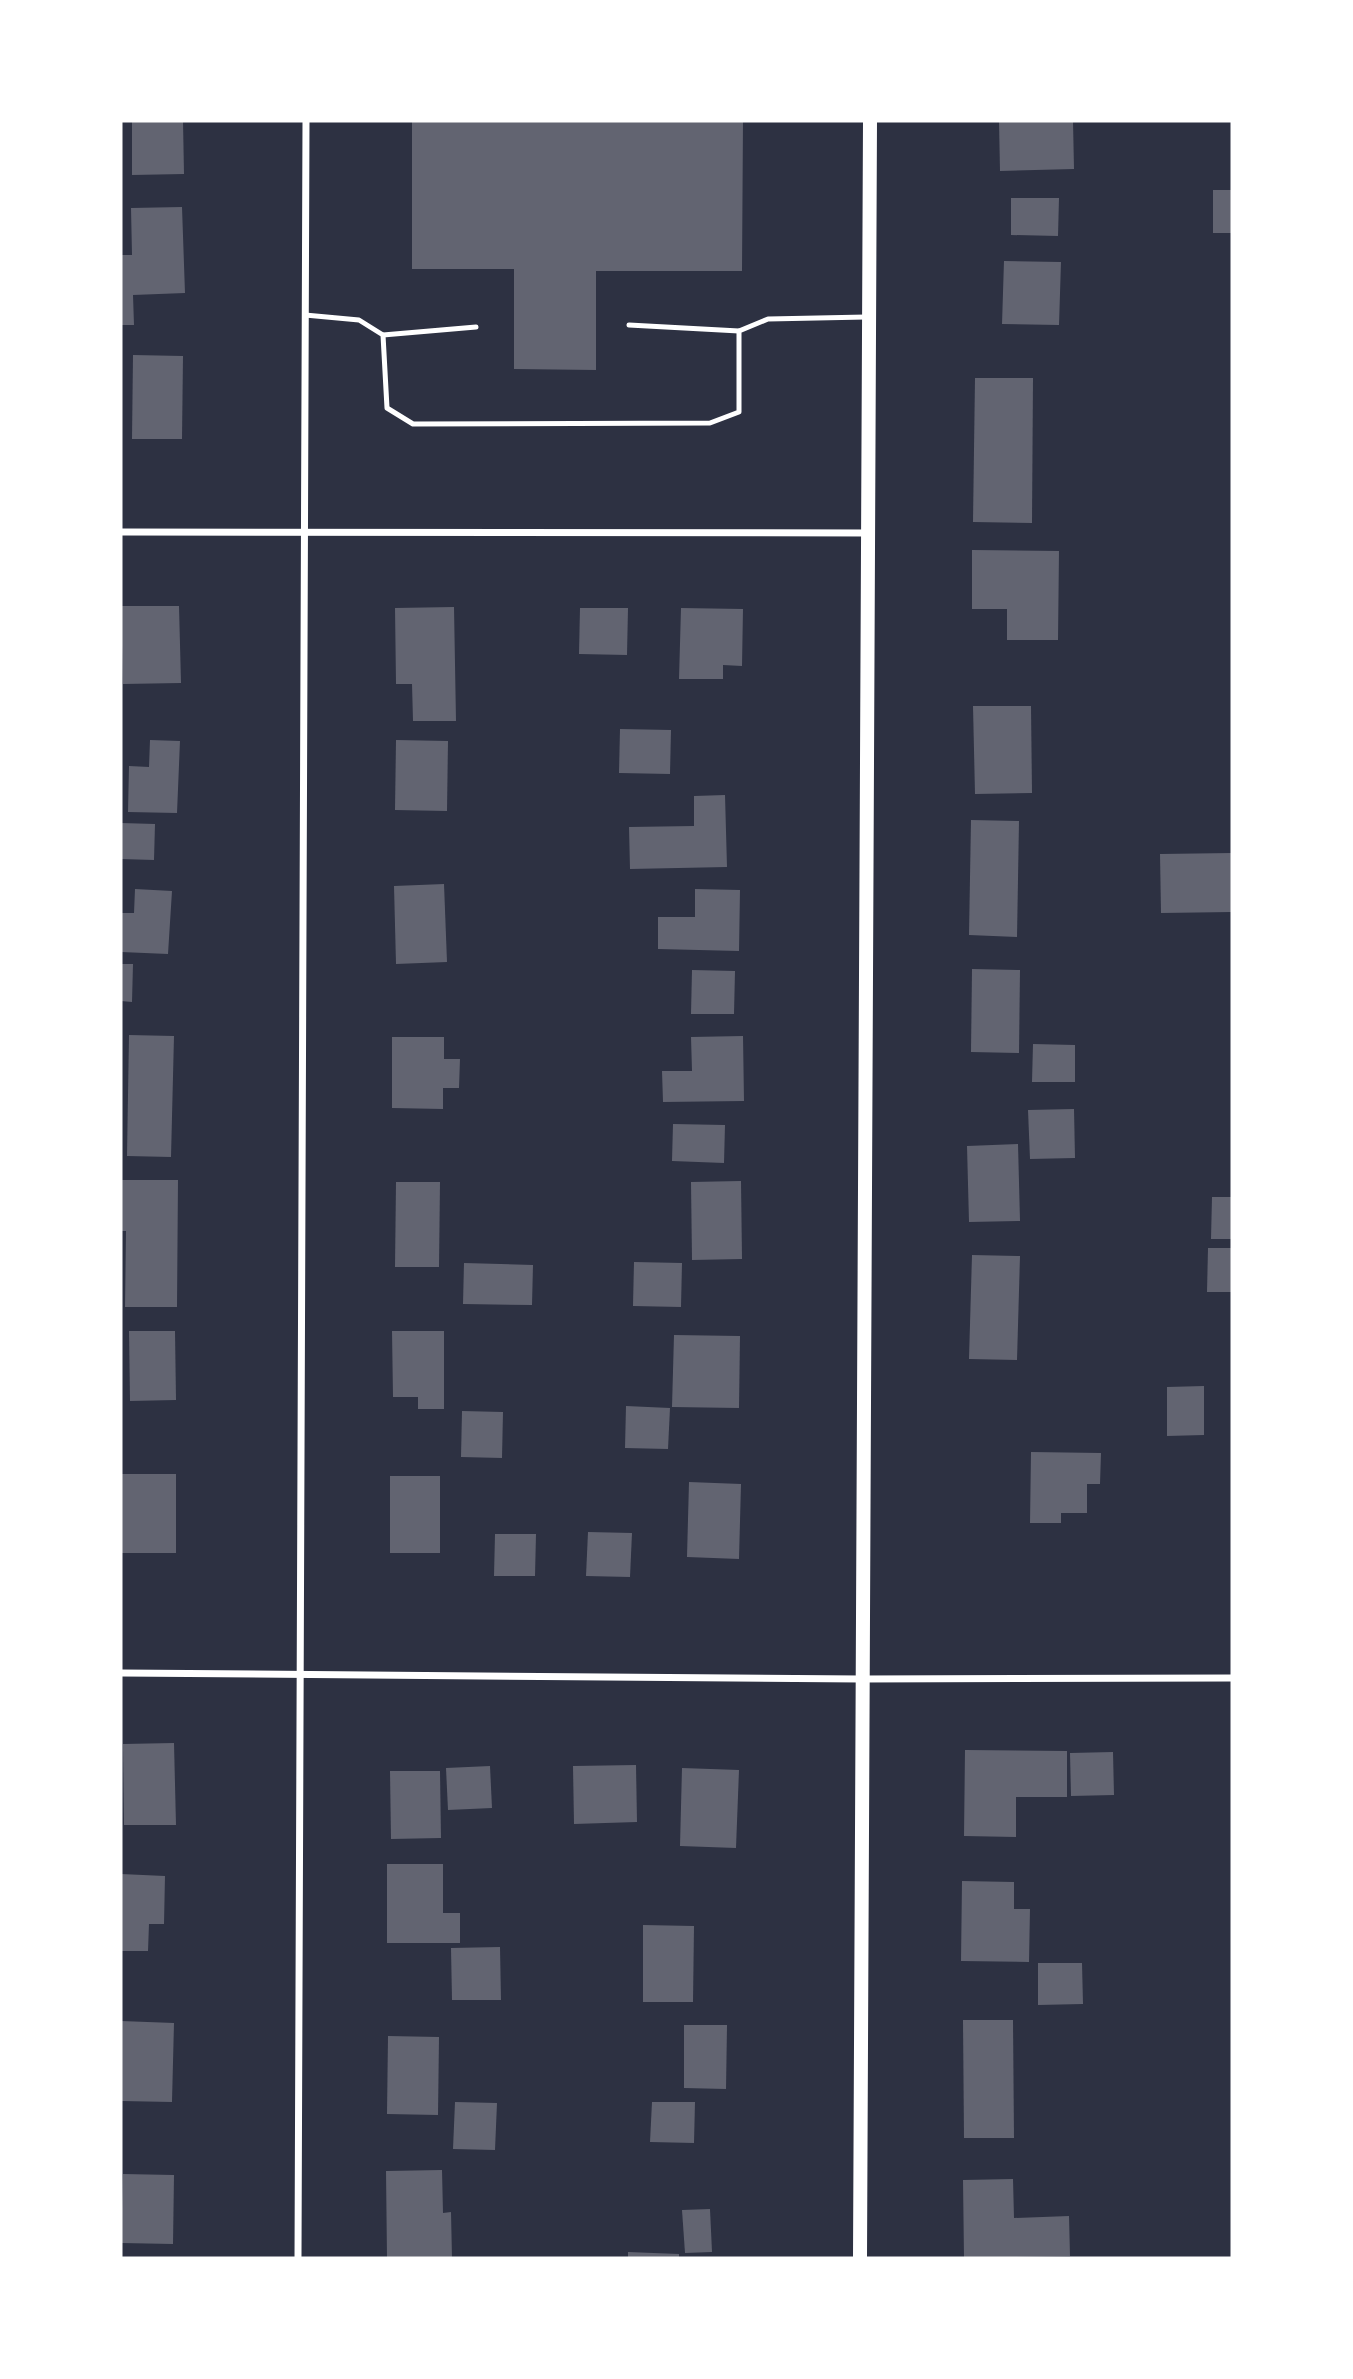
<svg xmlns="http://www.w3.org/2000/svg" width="1353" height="2379" viewBox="0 0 1353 2379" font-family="Cabin,sans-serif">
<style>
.building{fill:#626471}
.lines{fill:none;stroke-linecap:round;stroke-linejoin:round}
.service{stroke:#fff;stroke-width:5}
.minor{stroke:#fff;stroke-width:7}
.secondary{stroke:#fff;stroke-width:14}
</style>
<rect width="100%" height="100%" fill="#2d3142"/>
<g class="building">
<polygon points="132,121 183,121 184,174 132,175"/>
<polygon points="412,121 743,121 742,271 596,271 596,370 514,369 514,269 412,269"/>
<polygon points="999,121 1073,121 1074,169 1000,171"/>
<rect x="1213" y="190" width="19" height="43"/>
<polygon points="1011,198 1059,198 1058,236 1011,235"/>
<polygon points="182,207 185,293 133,295 134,325 121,325 121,255 132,255 131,208"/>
<polygon points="1004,261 1061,262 1059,325 1002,324"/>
<polygon points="133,355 183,356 182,439 132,439"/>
<polygon points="975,378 1033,378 1032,523 973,522"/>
<polygon points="972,550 1059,551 1058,640 1007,640 1007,609 972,609"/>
<polygon points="121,606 179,606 181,683 123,684"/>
<polygon points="454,607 456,721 413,721 412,684 396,684 395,608"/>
<polygon points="580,608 628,608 627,655 579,654"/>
<polygon points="681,608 743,609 742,666 723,665 723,679 679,679"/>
<polygon points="973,706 1031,706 1032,793 975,794"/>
<polygon points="620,729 671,730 670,774 619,773"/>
<polygon points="150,740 180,741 177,813 128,812 129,766 149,767"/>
<polygon points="396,740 448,741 447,811 395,810"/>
<polygon points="725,795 727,867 630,869 629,827 694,826 694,796"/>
<polygon points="971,820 1019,821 1017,937 969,935"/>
<polygon points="121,823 155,824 154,860 121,859"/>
<polygon points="1232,853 1232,912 1161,913 1160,854"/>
<polygon points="444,884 447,962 396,964 394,886"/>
<polygon points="135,889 172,891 168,954 121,952 121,913 134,913"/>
<polygon points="695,889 740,890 739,951 658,949 658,917 695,917"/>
<polygon points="121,964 133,964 132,1002 121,1001"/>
<polygon points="972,969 1020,970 1019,1053 971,1052"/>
<polygon points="692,970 735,971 734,1014 691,1014"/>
<polygon points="129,1035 174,1036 171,1157 127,1156"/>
<polygon points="743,1036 744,1101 663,1102 662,1071 692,1071 691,1037"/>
<polygon points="392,1037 444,1037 444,1059 460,1059 459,1088 443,1088 443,1109 392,1108"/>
<polygon points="1033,1044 1075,1045 1075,1082 1032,1082"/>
<polygon points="1074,1109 1075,1158 1030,1159 1028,1110"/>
<polygon points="673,1124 725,1125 724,1163 672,1161"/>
<polygon points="1018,1144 1020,1221 969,1222 967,1146"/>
<polygon points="121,1180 178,1180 177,1307 125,1307 126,1231 121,1231"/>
<polygon points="741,1181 742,1259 692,1260 691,1182"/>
<polygon points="396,1182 440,1182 439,1267 395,1267"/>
<polygon points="1212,1197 1232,1197 1232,1239 1211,1239"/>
<polygon points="1208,1248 1232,1248 1232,1292 1207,1292"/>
<polygon points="972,1255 1020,1256 1017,1360 969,1359"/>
<polygon points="634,1262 682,1263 681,1307 633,1306"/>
<polygon points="464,1263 533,1265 532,1305 463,1304"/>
<polygon points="129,1331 175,1331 176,1400 130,1401"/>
<polygon points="392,1331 444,1331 444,1409 418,1409 418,1397 393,1397"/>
<polygon points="674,1335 740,1336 739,1408 672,1407"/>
<polygon points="1204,1386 1204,1435 1167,1436 1167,1387"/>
<polygon points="626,1406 670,1408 668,1449 625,1448"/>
<polygon points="462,1411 503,1412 502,1458 461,1457"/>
<polygon points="1031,1452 1101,1453 1100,1484 1087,1484 1087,1513 1061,1513 1061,1523 1030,1523"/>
<rect x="121" y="1474" width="55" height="79"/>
<rect x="390" y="1476" width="50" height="77"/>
<polygon points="689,1482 741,1484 739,1559 687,1557"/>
<polygon points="588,1532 632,1533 630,1577 586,1576"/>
<polygon points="495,1534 536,1534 535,1576 494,1576"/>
<polygon points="174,1743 176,1825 124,1825 123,1744"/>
<polygon points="965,1750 1067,1751 1067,1797 1016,1797 1016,1837 964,1836"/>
<polygon points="1113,1752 1114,1795 1071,1796 1070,1753"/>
<polygon points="636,1765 637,1822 574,1824 573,1766"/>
<polygon points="490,1766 492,1808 448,1810 446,1768"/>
<polygon points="682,1768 739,1770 736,1848 680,1846"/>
<polygon points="390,1771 440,1771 441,1838 391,1839"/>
<polygon points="387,1864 443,1864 443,1913 460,1913 460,1943 387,1943"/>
<polygon points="121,1874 165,1876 164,1924 149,1924 148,1951 121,1951"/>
<polygon points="962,1881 1014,1882 1014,1909 1030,1909 1029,1962 961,1961"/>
<polygon points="643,1925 694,1926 693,2002 643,2002"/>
<polygon points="500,1947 501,2000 452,2000 451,1948"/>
<polygon points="1038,1963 1082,1963 1083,2004 1038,2005"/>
<polygon points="963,2020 1013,2020 1014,2138 964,2138"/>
<polygon points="121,2021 174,2023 172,2102 121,2101"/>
<polygon points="684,2025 727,2025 726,2089 684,2088"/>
<polygon points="388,2036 439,2037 438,2115 387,2114"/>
<polygon points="455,2102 497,2103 495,2150 453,2149"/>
<polygon points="652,2102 695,2102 694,2143 650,2142"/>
<polygon points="442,2170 443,2213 451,2212 452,2258 387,2258 386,2171"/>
<polygon points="123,2174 174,2175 173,2244 121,2243"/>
<polygon points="1013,2179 1014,2218 1069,2216 1070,2256 964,2258 963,2180"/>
<polygon points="710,2209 712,2252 685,2253 682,2210"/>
<polygon points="628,2252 679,2254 679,2258 628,2258"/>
</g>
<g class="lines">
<g class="service">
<polyline points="305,315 359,320 383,335 387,408 413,424 710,423 739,412 739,331 768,319 866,317"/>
<polyline points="629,325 739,331"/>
<polyline points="383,335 476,327"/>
</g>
<g class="minor">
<polyline points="121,532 869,533"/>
<polyline points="121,1673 861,1679 1232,1678"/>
<polyline points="298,2258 306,121"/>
</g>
<polyline class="secondary" points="860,2258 870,121"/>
</g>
<rect width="1353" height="2379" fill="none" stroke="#ffffff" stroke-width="245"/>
</svg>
